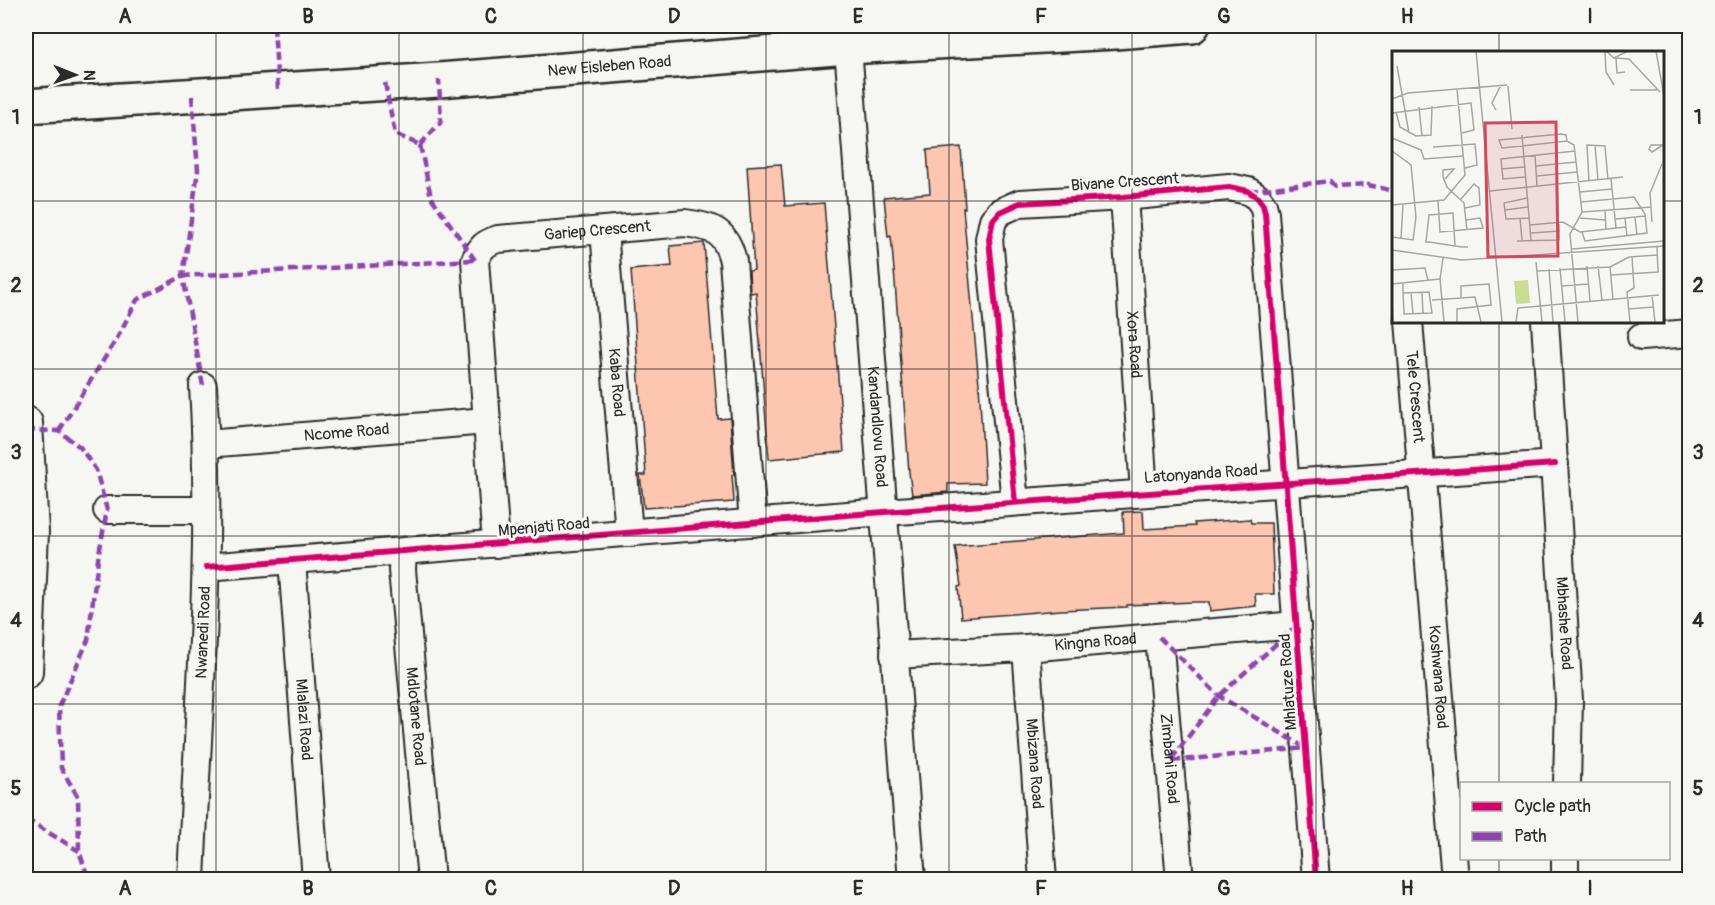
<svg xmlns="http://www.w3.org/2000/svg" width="1715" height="905" viewBox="0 0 1715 905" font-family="Pangolin,sans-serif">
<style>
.building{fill:#fdc6b0;stroke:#2b2b2b;stroke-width:1.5}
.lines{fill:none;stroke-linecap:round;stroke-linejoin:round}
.minor-casing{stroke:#2b2b2b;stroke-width:30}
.tertiary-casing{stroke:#2b2b2b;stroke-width:36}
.secondary-casing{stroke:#2b2b2b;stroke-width:38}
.minor{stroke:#f6f6f2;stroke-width:26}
.tertiary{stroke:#f6f6f2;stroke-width:32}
.secondary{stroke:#f6f6f2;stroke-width:33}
.quiet{stroke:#8e44ad;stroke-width:4.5;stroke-dasharray:9 4.5;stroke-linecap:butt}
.cycleway-casing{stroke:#f6f6f2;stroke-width:10}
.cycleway{stroke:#d6006c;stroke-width:6}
.grid{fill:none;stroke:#2b2b2b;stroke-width:1.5;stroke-opacity:0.55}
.labels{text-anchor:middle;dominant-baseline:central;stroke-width:6;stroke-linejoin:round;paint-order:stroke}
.street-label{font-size:16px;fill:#2b2b2b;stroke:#f6f6f2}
.inset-road{fill:none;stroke:#a5a5a2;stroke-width:1.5}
.view{fill:#d1495b;fill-opacity:0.15;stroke:#d1495b;stroke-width:3}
.inset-edge{fill:none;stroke:#2b2b2b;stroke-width:3}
.neatline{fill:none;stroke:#2b2b2b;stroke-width:2}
.grid-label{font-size:20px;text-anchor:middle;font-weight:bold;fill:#2b2b2b}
</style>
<rect width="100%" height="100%" fill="#f6f6f2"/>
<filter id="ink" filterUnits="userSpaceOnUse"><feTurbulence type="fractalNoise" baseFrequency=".0167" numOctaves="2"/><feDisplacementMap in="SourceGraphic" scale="12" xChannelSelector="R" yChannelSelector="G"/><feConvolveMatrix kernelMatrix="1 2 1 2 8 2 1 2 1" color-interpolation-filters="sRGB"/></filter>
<g filter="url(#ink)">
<g class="building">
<polygon points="961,147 965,208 963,208 979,384 985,483 948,484 948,492 912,495 909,472 895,282 891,236 888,237 884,197 930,193 927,150"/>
<polygon points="781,164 785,206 824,203 844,452 769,459 756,292 750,293 749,271 754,270 747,166"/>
<polygon points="704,243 718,419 730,418 734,475 732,475 734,502 644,508 640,475 646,475 631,270 672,266 670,246"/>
<polygon points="1143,511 1144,529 1195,526 1194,523 1250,519 1251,523 1271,523 1274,594 1255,594 1256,606 1210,611 1209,602 1193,602 1127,605 1127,607 1061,610 961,618 958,587 961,586 955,546 1124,533 1123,512"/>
</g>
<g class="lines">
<g class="minor-casing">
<g id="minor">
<path id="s1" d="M848 47 912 880"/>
<path id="s2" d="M1124 197 1144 492"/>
<path id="s3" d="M604 231 629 533"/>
<path id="s4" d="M1409 321 1455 880"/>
<path id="s5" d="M1545 321 1569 700 1567 784"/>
<polyline points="1641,337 1690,333"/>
<path id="s6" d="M206 444 487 421"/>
<polyline points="1015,502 989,239 993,220 1000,212 1020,203 1124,197 1229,187 1248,191 1257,197 1263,205 1265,213 1316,880"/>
<polyline points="107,510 206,510"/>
<path id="s7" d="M496 544 475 260C481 247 485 243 498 239L685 223C714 227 726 231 733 261L753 523"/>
<path id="s8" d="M403 552 402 570 431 880"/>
<path id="s9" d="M292 561 316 880"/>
<polyline points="206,567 884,512 1555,464"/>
<path id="s10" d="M1159 637 1180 880"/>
<path id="s11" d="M1026 648 1043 880"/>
<path id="s12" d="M894 655 1026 648 1297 625"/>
<path id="s13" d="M191 880C198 715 213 550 203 386"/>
<polyline points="1565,880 1565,858"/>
</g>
</g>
<g class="tertiary-casing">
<polyline id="tertiary" points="26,423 32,532 26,672"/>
</g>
<g class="secondary-casing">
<g id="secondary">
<path id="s14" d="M26 106 439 80 848 47 1115 32 1192 26"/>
</g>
</g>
<use href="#minor" class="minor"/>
<use href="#tertiary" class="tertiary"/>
<use href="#secondary" class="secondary"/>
<g class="quiet">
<polyline points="274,26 278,90"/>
<polyline points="385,83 395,134 420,145"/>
<polyline points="192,96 198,170 183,276 203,386"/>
<polyline points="420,145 431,197 475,260"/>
<polyline points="420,145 441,122 439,80"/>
<polyline points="1249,191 1330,181 1335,187 1368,185 1394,191"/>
<polyline points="26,430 59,431 80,447 96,470 107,510 98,559 88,640 59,706 61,768 78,797 79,851 89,880"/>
<polyline points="59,431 116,340 137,300 183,276 475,260"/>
<polyline points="1297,625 1219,696 1170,761 1306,748"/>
<polyline points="26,629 29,629"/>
<polyline points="1159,637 1219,696 1306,748"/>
<polyline points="26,819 79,851"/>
</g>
<g class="cycleway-casing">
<g id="cycleway">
<polyline points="1015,502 989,239 993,220 1000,212 1020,203 1124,197 1229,187 1248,191 1257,197 1263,205 1265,213 1316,880"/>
<polyline points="206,567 884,512 1555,464"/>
</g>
</g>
<use href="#cycleway" class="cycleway"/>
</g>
</g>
<path class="grid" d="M216 26V880M399 26V880M583 26V880M766 26V880M949 26V880M1132 26V880M1316 26V880M1499 26V52M26 201H1394M1662 201H1690M1499 321V784M26 369H1690M26 536H1690M26 704H1690M1499 858V880"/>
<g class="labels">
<g class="street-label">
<text stroke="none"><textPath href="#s14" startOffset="585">New Eisleben Road</textPath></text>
<text transform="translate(1125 182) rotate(-4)">Bivane Crescent</text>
<text stroke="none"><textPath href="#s7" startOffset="417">Gariep Crescent</textPath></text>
<text stroke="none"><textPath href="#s2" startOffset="148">Xora Road</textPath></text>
<text stroke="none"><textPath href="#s3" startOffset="152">Kaba Road</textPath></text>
<text stroke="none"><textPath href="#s4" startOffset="76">Tele Crescent</textPath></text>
<text stroke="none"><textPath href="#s1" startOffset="381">Kandandlovu Road</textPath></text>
<text stroke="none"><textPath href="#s6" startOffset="141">Ncome Road</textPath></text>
<text transform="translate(1201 474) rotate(-4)">Latonyanda Road</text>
<text transform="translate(544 527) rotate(-5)">Mpenjati Road</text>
<text stroke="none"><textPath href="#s5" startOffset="303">Mbhashe Road</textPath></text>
<text stroke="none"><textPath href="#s13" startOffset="248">Nwanedi Road</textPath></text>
<text stroke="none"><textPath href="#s12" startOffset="202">Kingna Road</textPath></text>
<text stroke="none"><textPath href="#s4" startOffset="357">Koshwana Road</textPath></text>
<text transform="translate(1288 682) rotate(-94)">Mhlatuze Road</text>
<text stroke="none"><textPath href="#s8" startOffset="165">Mdlotane Road</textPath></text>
<text stroke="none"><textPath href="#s9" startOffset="159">Mlalazi Road</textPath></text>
<text stroke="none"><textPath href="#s10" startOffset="122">Zimbani Road</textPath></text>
<text stroke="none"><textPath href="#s11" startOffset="116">Mbizana Road</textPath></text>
</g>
</g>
<g transform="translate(1392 51)">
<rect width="272" height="272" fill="#f6f6f2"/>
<path d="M136 229 138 252 124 253 122 230Z" fill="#cbdc90"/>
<path class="inset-road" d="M84 0 110 271M213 0 214 21 222 34M214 0 222 7 236 0M264 0 272 45M5 15 17 82M233 21 225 22 224 7 237 8 268 41M116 35 120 78M238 39H265M0 48 16 42 115 34M27 56 30 85M104 59 100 52 109 34M4 61 8 76 24 85 39 84 40 55M0 62 79 52 82 79 70 82M130 84 139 189M0 87 29 99 32 108 72 105M175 90 174 84 169 83 107 89 110 97 175 90 182 94 190 161 178 183 186 271M203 94 206 129M271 94 260 101 257 98 259 94H272M41 96 83 93 85 114 73 117M0 100 19 114 24 166 21 189 0 186M272 100V122M143 104 145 135M144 115 184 111M109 118 132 116M145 125 185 121M133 126 111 128 109 108 183 100M53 128 62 118 51 119V126L55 136 72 152 75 180M219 128 224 177M197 130 195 94 213 95 216 129M98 140 231 126M188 141 220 138M135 147 112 152 114 168 137 167M69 148 82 133 87 137 88 154 73 157M46 150 48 181 91 177 88 167 74 169M189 151 242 146 253 163 255 182 193 190 190 181M0 154 52 149 73 124 65 38M113 159 136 156M213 159 214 178M190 161 259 156M243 166 245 185M128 167 130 189M188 167 213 169M233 167 235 186M224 168 253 165M260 171 258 142 270 113M138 174 171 171 188 181 234 176M139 182 168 180M9 188 11 153M125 190 167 189V171M63 195 61 162 37 164 34 191H37L63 195 70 196H76M180 198 272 190M0 199 70 209 272 195M51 207 48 228 52 271M144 211 150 271M195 215 198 250M206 215 210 249M218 216 237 206 265 204M218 216 221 248M168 217 173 271M157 218 161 271M0 219 33 217 36 229M145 220 218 216M219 224 266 221 265 196M11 232V242L12 261V263L40 262 37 241 11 242M0 233 48 228M170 235 196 233M30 241 31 263M19 242 21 263M260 244 263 271M40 249 83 246 89 271M0 251 1 271M237 258 261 256M65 271V258L99 254 97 233 69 235V246M124 271 126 257 267 244M238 271 235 241 242 237 240 205"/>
<path class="view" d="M164 71 166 205 96 206 93 72Z"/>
<rect width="272" height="272" class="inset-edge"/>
</g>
<rect width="1715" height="905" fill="none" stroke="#f6f6f2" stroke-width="66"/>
<rect x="1460" y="782" width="210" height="78" fill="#f6f6f2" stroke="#a5a5a2" stroke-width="1.5"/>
<rect x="1472" y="802" width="30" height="9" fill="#d6006c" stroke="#a5a5a2" stroke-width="1.5"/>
<text x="1514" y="812" font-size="18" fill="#2b2b2b">Cycle path</text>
<rect x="1472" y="832" width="30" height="9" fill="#8e44ad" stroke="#a5a5a2" stroke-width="1.5"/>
<text x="1514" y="842" font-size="18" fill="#2b2b2b">Path</text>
<g transform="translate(75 75) rotate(91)" stroke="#f6f6f2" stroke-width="4.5" paint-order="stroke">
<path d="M0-4.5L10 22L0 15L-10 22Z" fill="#2b2b2b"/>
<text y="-9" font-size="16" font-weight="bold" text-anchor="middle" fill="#2b2b2b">N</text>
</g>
<rect x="33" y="33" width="1649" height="839" class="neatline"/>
<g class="grid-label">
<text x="125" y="23">A</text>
<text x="308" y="23">B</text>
<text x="491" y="23">C</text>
<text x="674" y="23">D</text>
<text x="858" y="23">E</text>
<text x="1041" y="23">F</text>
<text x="1224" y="23">G</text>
<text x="1407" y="23">H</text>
<text x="1590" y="23">I</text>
<text x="16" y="124">1</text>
<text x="1698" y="124">1</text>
<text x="16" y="292">2</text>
<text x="1698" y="292">2</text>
<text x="16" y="459">3</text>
<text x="1698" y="459">3</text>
<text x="16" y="627">4</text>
<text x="1698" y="627">4</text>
<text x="16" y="795">5</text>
<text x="1698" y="795">5</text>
<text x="125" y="895">A</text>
<text x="308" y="895">B</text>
<text x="491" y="895">C</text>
<text x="674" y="895">D</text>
<text x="858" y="895">E</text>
<text x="1041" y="895">F</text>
<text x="1224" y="895">G</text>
<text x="1407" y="895">H</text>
<text x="1590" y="895">I</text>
</g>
</svg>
